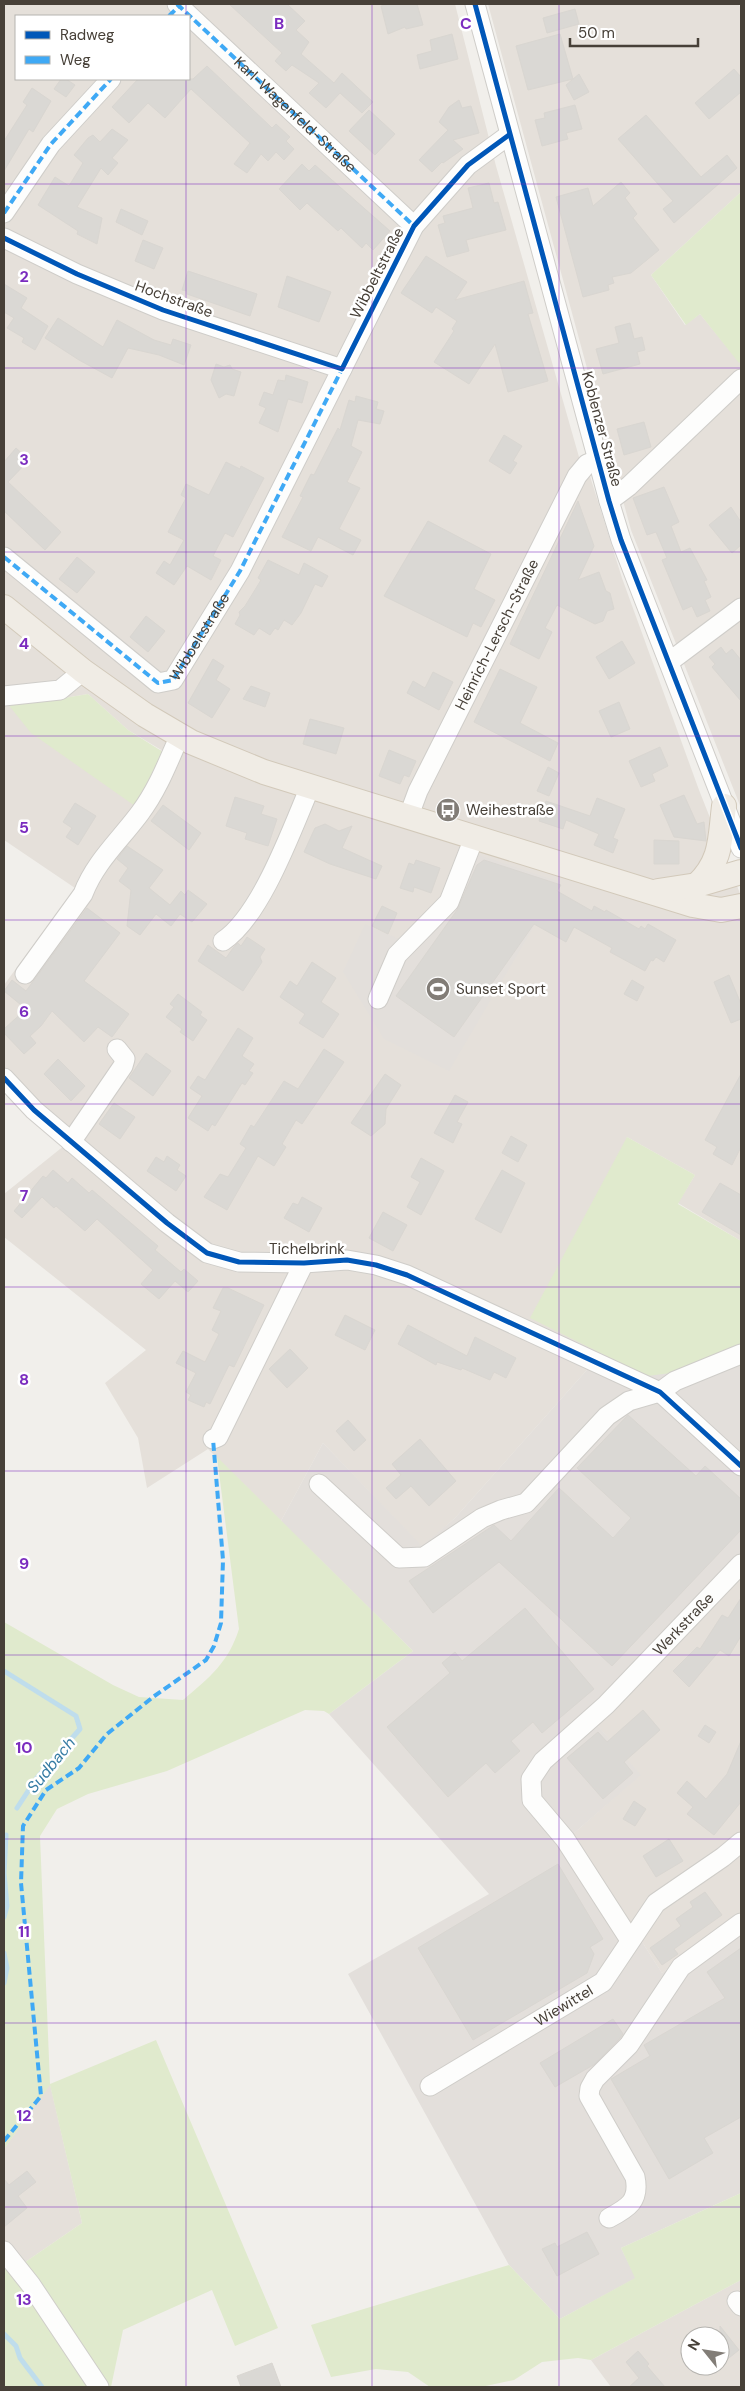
<svg xmlns="http://www.w3.org/2000/svg" width="745" height="2391" viewBox="0 0 745 2391" font-family="'DM Sans',sans-serif">
<style>
.residential{fill:#e5e0da;fill-rule:evenodd}
.industrial{fill:#e3dfdb}
.green{fill:#e0eacd}
.lines{fill:none;stroke-linecap:round;stroke-linejoin:round}
.stream{stroke:#bfddec;stroke-width:5}
.building{fill:#dad8d4;stroke:#d9d6d1}
.minor-casing{stroke:#cfcdc9;stroke-width:21}
.major-casing{stroke:#d2c9ba;stroke-width:26}
.minor{stroke:#fdfdfc;stroke-width:19}
.major{stroke:#f0ece5;stroke-width:24}
.quiet{stroke:#3fa9f5;stroke-width:4;stroke-dasharray:8 4;stroke-linecap:butt}
.cycleway-casing{stroke:#fff;stroke-width:8}
.cycleway{stroke:#0057b8;stroke-width:5}
.grid{fill:none;stroke:#7b2cbf;stroke-width:1;stroke-opacity:0.55}
.labels{text-anchor:middle;dominant-baseline:central;stroke-width:5;stroke-linejoin:round;paint-order:stroke}
.street-label{font-size:15px;fill:#474038;stroke:#fff}
.poi-label{font-size:15px;fill:#474038;stroke:#fff;text-anchor:start}
.water-label{font-size:16px;font-style:italic;fill:#367ca4;stroke:#fff}
.grid-label{font-size:16px;text-anchor:middle;font-weight:bold;fill:#7b2cbf;stroke:#fff;stroke-width:5;stroke-linejoin:round;paint-order:stroke}
</style>
<rect width="100%" height="100%" fill="#f1efeb"/>
<g class="residential">
<path d="M4 4H455L496 166 579 457 589 473 622 578 699 790 741 896V1241L678 1203 695 1175 627 1137 601 1352 602 1353 455 1518 422 1547 323 1443 281 1521 208 1449 147 1488 138 1438 105 1383 146 1350 4 1237V1194L65 1145 4 1087V985L75 888 4 840ZM16 16H189V79H16ZM88 694 128 730 163 751 8 703 64 698Z"/>
<polygon points="488,4 739,4 741,10 741,192 651,275 685,325 700,314 739,362 741,361 741,808 631,530"/>
<polygon points="741,1553 741,1913 662,1973 573,1834 640,1775 585,1711 623,1677"/>
<polygon points="50,2084 82,2223 18,2267 4,2248 4,2149"/>
<path d="M741 2280V2387H611L591 2360ZM690 2336H720V2366H690Z"/>
</g>
<g class="industrial">
<polygon points="470,852 560,882 449,1071 384,1039 343,972 365,924 417,947"/>
<polygon points="741,1346 741,1553 623,1677 585,1711 641,1775 573,1834 662,1973 741,1913 741,2193 621,2248 636,2278 560,2319 509,2265 348,1974 489,1894 329,1714 413,1651 281,1521 323,1443 422,1546 455,1518 602,1353 647,1376"/>
</g>
<g class="green">
<polygon points="741,192 741,361 739,363 700,314 686,325 651,275"/>
<polygon points="88,694 128,730 163,752 135,806 31,733 7,703 64,698"/>
<polygon points="627,1137 695,1175 678,1204 741,1241 741,1346 671,1373 647,1376 530,1318"/>
<path d="M217 1457 413 1651 329 1714 324 1711 305 1710 167 1771 88 1794 57 1809 40 1836 50 2084 156 2040 278 2328 235 2346 212 2290 123 2330 111 2387H4V2248L18 2267 82 2223 50 2085 4 2149V1622L113 1685 139 1697 183 1700C210 1677 228 1663 239 1629Z"/>
<polygon points="741,2193 741,2280 591,2360 578,2358 542,2362 514,2380 481,2387 430,2387 408,2372 376,2369 331,2377 311,2325 509,2265 560,2319 635,2278 621,2248"/>
</g>
<g class="lines">
<g class="stream">
<polyline points="4,1671 76,1716 80,1729 36,1779 17,1808"/>
<polyline points="4,1917 7,1906 4,1873 6,1835"/>
<polyline points="4,1953 7,1968 4,1983"/>
<polyline points="4,2334 16,2346 20,2358 42,2387"/>
</g>
</g>
<g class="building">
<polygon points="229,4 287,4 305,21 296,30 309,42 301,54 334,83 342,73 373,102 362,113 340,93 326,108 309,93 319,83 292,65 286,71 275,61 282,53"/>
<polygon points="389,4 417,4 423,25 406,29 405,27 388,34 381,6"/>
<polygon points="575,9 579,24 547,33 543,18"/>
<polygon points="452,34 458,59 420,69 417,55 432,51 430,40"/>
<polygon points="560,34 573,79 528,90 516,46"/>
<polygon points="207,66 272,128 276,124 290,137 286,141 294,149 284,160 276,152 268,161 261,154 247,173 234,164 250,143 191,89 165,118 148,103 129,123 112,107 138,79 193,79"/>
<polygon points="734,69 741,77 741,92 709,119 695,103"/>
<polygon points="579,74 589,92 574,100 566,85"/>
<polygon points="61,79 66,79 75,85 66,97 54,89"/>
<polygon points="32,88 51,101 33,132 29,129 4,171 4,141 27,105 23,102"/>
<polygon points="459,100 462,108 471,106 479,133 453,140 463,149 443,163 442,162 432,172 419,160 448,130 439,122 449,107"/>
<polygon points="575,105 582,129 566,133 568,139 542,146 535,120 545,118 544,113"/>
<polygon points="369,110 395,134 375,155 349,131"/>
<polygon points="646,115 701,177 727,155 737,168 674,223 663,209 673,201 618,139"/>
<polygon points="112,129 128,140 112,158 118,163 108,175 101,168 77,207 102,218 97,244 77,234 78,231 38,205 55,177 69,186 83,163 74,155 88,138 93,135 100,142"/>
<polygon points="302,164 309,171 315,165 390,231 373,250 366,243 362,248 341,228 338,231 307,203 300,210 279,189"/>
<polygon points="621,182 630,193 625,198 637,214 633,218 659,250 631,273 612,277 614,283 608,285 609,290 583,297 556,197 588,188 593,206"/>
<polygon points="489,183 494,203 498,202 506,230 466,240 469,251 447,257 438,225 445,223 443,216 473,208 468,188"/>
<polygon points="121,209 148,221 142,235 116,222"/>
<polygon points="143,240 163,248 154,269 135,261"/>
<polygon points="426,256 467,282 455,300 524,281 533,313 528,314 548,381 508,392 495,344 469,384 434,362 454,331 452,329 457,321 436,307 432,313 401,293"/>
<polygon points="188,271 257,294 250,316 187,294 187,291 182,290"/>
<polygon points="287,276 331,292 319,322 278,307"/>
<polygon points="4,284 27,298 21,308 48,326 35,350 22,342 24,338 7,328 14,318 4,312"/>
<polygon points="58,318 103,347 117,320 154,340 171,345 173,339 191,345 184,365 159,355 128,348 112,378 79,360 45,338"/>
<polygon points="630,323 634,339 642,337 645,350 637,352 640,364 603,374 596,349 619,343 615,327"/>
<polygon points="216,364 224,367 230,365 232,369 241,372 234,396 226,394 219,398 211,380"/>
<polygon points="286,375 308,382 302,403 288,399 278,432 259,423 266,408 259,405 264,392 273,395 278,380 285,381"/>
<polygon points="356,396 378,402 376,409 384,411 380,424 358,420 351,446 362,452 347,482 360,488 339,529 361,540 353,555 318,537 311,551 282,537 303,497 300,496 311,474 314,475 338,428 340,430 349,400 355,402"/>
<polygon points="644,422 651,447 624,455 617,429"/>
<polygon points="504,435 522,446 513,461 517,463 510,474 489,461"/>
<polygon points="16,448 29,460 8,482 61,532 45,550 4,511 4,462"/>
<polygon points="226,462 240,469 241,466 264,478 233,537 225,533 213,556 221,560 211,580 187,566 174,585 156,573 164,561 170,565 184,540 168,532 186,498 181,495 186,484 209,495"/>
<polygon points="664,487 679,522 671,526 681,552 690,548 707,580 704,581 711,597 705,600 710,611 697,617 692,606 683,610 662,560 667,558 656,532 647,535 633,498"/>
<polygon points="578,501 594,546 578,580 599,572 606,591 610,593 614,609 607,611 603,621 595,624 557,605 545,628 552,632 539,659 510,644"/>
<polygon points="731,507 741,522 741,545 732,553 709,525"/>
<polygon points="428,521 491,554 474,589 495,600 481,627 473,623 467,637 384,596"/>
<polygon points="77,557 95,572 77,593 59,579"/>
<polygon points="268,560 299,575 304,563 328,576 322,587 315,584 301,613 292,625 284,620 278,630 275,628 270,635 259,628 254,635 235,624 240,615 239,612 245,606 261,580 258,578"/>
<polygon points="146,616 165,631 148,652 130,637"/>
<polygon points="622,641 635,663 609,679 596,657"/>
<polygon points="721,647 726,654 732,649 741,660 741,701 712,667 715,664 709,657"/>
<polygon points="213,659 224,666 216,680 230,689 212,718 188,703"/>
<polygon points="500,669 537,687 520,723 558,743 550,761 474,722"/>
<polygon points="433,672 453,682 439,710 407,693 413,681 425,688"/>
<polygon points="251,686 270,693 265,707 243,699"/>
<polygon points="619,702 630,729 611,737 599,711"/>
<polygon points="310,719 344,728 336,754 303,744"/>
<polygon points="660,747 668,766 652,774 655,781 641,787 629,761"/>
<polygon points="389,750 416,761 409,777 404,775 400,784 379,776"/>
<polygon points="548,767 559,773 549,796 537,791"/>
<polygon points="684,795 697,824 704,822 706,841 674,837 660,805"/>
<polygon points="235,797 264,806 261,814 277,819 268,846 245,839 247,833 226,826"/>
<polygon points="597,798 625,809 613,838 618,840 613,853 594,845 599,834 566,820 563,829 539,821 546,801 590,816"/>
<polygon points="75,803 96,816 78,845 66,837 72,828 63,822"/>
<polygon points="163,805 201,833 189,850 151,821"/>
<polygon points="325,824 339,831 352,826 342,848 382,866 376,879 330,864 304,852 315,828"/>
<polygon points="654,840 679,841 679,864 654,864"/>
<polygon points="127,846 163,870 149,888 170,905 181,891 185,895 188,890 207,904 192,922 180,914 171,926 156,914 140,935 127,926 131,890 119,881 128,868 117,859"/>
<polygon points="416,860 440,868 431,893 414,887 413,892 400,888 409,863 414,865"/>
<polygon points="484,860 561,885 557,891 592,911 594,906 605,912 606,910 639,929 641,926 645,929 648,924 676,940 664,962 656,957 653,961 651,960 645,971 610,952 612,948 574,927 566,942 534,924 454,1037 396,996 457,910 477,865"/>
<polygon points="382,906 397,913 388,934 372,926"/>
<polygon points="87,908 120,933 84,981 129,1014 112,1037 98,1027 84,1042 52,1011 41,1026 30,1036 36,1043 24,1054 4,1033 4,1029 26,1009 4,991 12,980 26,991"/>
<polygon points="247,937 265,949 260,957 262,962 243,991 198,961 208,945 226,958 233,948 238,943 241,946"/>
<polygon points="312,962 336,978 321,1002 339,1014 323,1038 299,1023 305,1014 280,997 290,981 297,986"/>
<polygon points="729,975 741,1004 741,1019 731,1023 714,982"/>
<polygon points="632,980 644,987 637,1001 624,994"/>
<polygon points="178,994 202,1012 200,1015 207,1020 193,1041 180,1032 182,1029 166,1017 174,1007 170,1004"/>
<polygon points="238,1028 253,1038 242,1056 254,1064 249,1071 253,1073 245,1085 242,1083 215,1126 212,1124 208,1131 188,1118 202,1096 190,1088 198,1076 205,1080"/>
<polygon points="324,1049 344,1062 302,1124 296,1120 282,1144 286,1147 274,1166 258,1156 227,1210 204,1197 220,1174 228,1177 246,1148 240,1144 251,1125 254,1127 284,1081 298,1089"/>
<polygon points="146,1053 171,1071 153,1096 129,1078"/>
<polygon points="58,1059 85,1086 71,1101 44,1074"/>
<polygon points="385,1074 401,1085 386,1109 385,1124 371,1136 351,1123"/>
<polygon points="741,1074 741,1147 732,1165 713,1154 717,1147 705,1140"/>
<polygon points="455,1095 468,1102 457,1122 462,1124 453,1143 434,1133"/>
<polygon points="114,1103 135,1117 120,1139 99,1124"/>
<polygon points="511,1136 527,1145 518,1162 502,1153"/>
<polygon points="167,1156 180,1165 177,1170 186,1176 176,1191 147,1171 156,1157 164,1162"/>
<polygon points="421,1158 444,1171 421,1215 407,1207 420,1182 411,1177"/>
<polygon points="53,1170 68,1183 72,1178 89,1193 92,1190 158,1246 155,1250 181,1272 184,1269 198,1281 188,1292 175,1281 159,1299 141,1284 153,1270 97,1219 85,1231 56,1206 54,1208 42,1197 22,1218 14,1211 43,1176 46,1178"/>
<polygon points="502,1170 525,1183 501,1233 475,1219"/>
<polygon points="720,1183 741,1195 741,1235 702,1212"/>
<polygon points="302,1197 322,1208 309,1232 284,1218 293,1203 298,1205"/>
<polygon points="383,1212 407,1225 393,1251 369,1238"/>
<polygon points="223,1288 228,1288 264,1305 234,1367 229,1365 210,1404 206,1402 204,1407 188,1400 191,1395 186,1392 196,1373 176,1363 183,1351 205,1362 219,1334 212,1330 221,1311 213,1308"/>
<polygon points="345,1315 375,1330 365,1350 335,1335"/>
<polygon points="408,1325 467,1356 475,1337 516,1358 506,1378 494,1372 490,1380 462,1368 461,1370 437,1362 436,1365 398,1344"/>
<polygon points="290,1349 308,1368 287,1388 269,1369"/>
<polygon points="628,1415 696,1476 705,1466 741,1499 741,1530 612,1666 499,1562 433,1613 409,1581 494,1525 511,1541 559,1488 613,1538 631,1518 577,1468"/>
<polygon points="348,1420 366,1440 354,1451 336,1431"/>
<polygon points="420,1439 456,1481 429,1506 411,1486 396,1499 386,1488 401,1475 392,1464"/>
<polygon points="741,1598 741,1636 729,1656 720,1650 689,1687 673,1671 697,1647 700,1649 722,1615 728,1618"/>
<polygon points="525,1608 594,1689 542,1733 533,1722 511,1741 520,1751 495,1773 486,1763 448,1797 387,1727 450,1673 442,1663 455,1652 462,1661"/>
<polygon points="643,1710 660,1730 624,1762 633,1773 603,1799 567,1758 598,1732 607,1742"/>
<polygon points="705,1725 716,1732 709,1743 698,1736"/>
<polygon points="741,1741 741,1802 714,1835 687,1814 693,1807 677,1793 687,1781 706,1799 727,1774"/>
<polygon points="634,1801 646,1809 635,1826 623,1819"/>
<polygon points="669,1839 683,1861 656,1877 643,1856"/>
<polygon points="558,1864 603,1939 590,1947 594,1954 587,1973 473,2040 418,1948"/>
<polygon points="705,1892 722,1915 674,1949 678,1954 662,1965 650,1948 681,1926 676,1919 693,1907 690,1902"/>
<polygon points="741,1948 741,2117 704,2138 713,2153 669,2179 611,2079 650,2056 644,2045 725,1998 707,1972"/>
<polygon points="613,2019 623,2034 620,2038 595,2064 555,2087 540,2063"/>
<polygon points="27,2171 36,2182 18,2196 27,2208 4,2227 4,2179 9,2185"/>
<polygon points="587,2232 599,2254 557,2276 542,2249 555,2243 557,2247"/>
<polygon points="720,2326 739,2350 720,2365"/>
<polygon points="638,2351 649,2364 647,2366 665,2387 629,2387 639,2378 626,2362"/>
<polygon points="272,2363 281,2387 241,2387 237,2376"/>
</g>
<g class="lines">
<g class="minor-casing">
<g id="minor">
<polyline points="177,4 414,226"/>
<polyline points="475,4 609,501 621,540 741,848"/>
<polyline points="4,213 51,144 111,79"/>
<polyline points="4,238 77,274 163,310 342,369"/>
<polyline points="609,501 629,486 741,379"/>
<path id="s1" d="M4 557 158 683 173 680 240 571 414 226 468 165 509 135"/>
<polyline points="669,662 741,608"/>
<polyline points="4,696 60,690 83,671"/>
<path id="s2" d="M408 818 418 791 577 476 587 464 597 460"/>
<path d="M223 941C261 916 292 829 310 787"/>
<path d="M25 974 83 894C95 862 120 840 140 813 158 789 168 762 180 735"/>
<polyline points="378,999 397,955 449,902 474,838"/>
<polyline points="4,1078 34,1110 167,1223 207,1253 239,1262 304,1263 347,1260 376,1265 407,1275 660,1392 741,1466"/>
<polyline points="71,1142 123,1066 125,1059 117,1049"/>
<polyline points="213,1439 218,1437 304,1263"/>
<polyline points="319,1484 399,1558 424,1557 482,1518 501,1510 526,1503 607,1416 629,1401 660,1392 675,1381 741,1354"/>
<path id="s3" d="M630 1940 565 1839 532 1800 531 1779 543 1761 606 1705 741 1564"/>
<path id="s4" d="M430 2086 603 1982 656 1903 723 1857 741 1842"/>
<path d="M609 2218C628 2208 640 2201 635 2177L589 2096 590 2088 595 2079 629 2045 681 1967 741 1923"/>
<polyline points="4,2251 31,2285 99,2387"/>
<polyline points="737,2301 741,2306"/>
</g>
</g>
<g class="major-casing">
<g id="major">
<polyline points="4,607 83,671 145,715 191,742 264,772 693,905 721,910 741,906"/>
<path d="M697 885C722 861 720 839 724 806"/>
<polyline points="658,891 697,885 741,872"/>
</g>
</g>
<use href="#minor" class="minor"/>
<use href="#major" class="major"/>
<g class="quiet">
<path id="s5" d="M177 4 414 226"/>
<polyline points="169,16 179,6"/>
<polyline points="4,213 51,144 111,79"/>
<polyline points="4,557 158,683 173,680 240,571 342,369"/>
<polyline points="4,2141 41,2096 21,1883 23,1826 46,1790 79,1768 107,1734 153,1697 206,1660 214,1646 221,1623 223,1560 213,1439"/>
</g>
<g class="cycleway-casing">
<g id="cycleway">
<polyline points="475,4 609,501 621,540 741,848"/>
<polyline points="4,238 77,274 163,310 342,369 414,226 468,165 509,135"/>
<polyline points="4,1078 34,1110 167,1223 207,1253 239,1262 304,1263 347,1260 376,1265 407,1275 660,1392 741,1466"/>
</g>
</g>
<use href="#cycleway" class="cycleway"/>
</g>
<path class="grid" d="M186 4V16M372 4V2387M559 4V2387M186 79V2387M4 184H741M4 368H741M4 552H741M4 736H741M4 920H741M4 1104H741M4 1287H741M4 1471H741M4 1655H741M4 1839H741M4 2023H741M4 2207H741"/>
<defs>
<g id="bus-disc" transform="scale(1.25)"><circle r="9.5" fill="#827d77" stroke="#fff"/><path d="M-5-6H5V4H4V6H2V4H-2V6H-4V4H-5ZM-3.5-4V0h7V-4ZM-3.5 1.2v1.5H-2V1.2ZM2 1.2v1.5H3.5V1.2Z" fill="#fff"/></g>
<g id="stadium-disc" transform="scale(1.25)"><circle r="9.5" fill="#827d77" stroke="#fff"/><path d="M0-5a6.5 5 0 1 0 0 10a6.5 5 0 1 0 0-10ZM-3.5-1.8h7v3.6h-7Z" fill="#fff"/></g>
</defs>
<g fill-rule="evenodd">
<use href="#bus-disc" x="448" y="810"/>
<use href="#stadium-disc" x="438" y="989"/>
</g>
<g class="labels">
<g class="street-label">
<text stroke="none"><textPath href="#s5" startOffset="162">Karl-Wagenfeld-Straße</textPath></text>
<text transform="translate(377 273) rotate(-63)">Wibbeltstraße</text>
<text transform="translate(174 299) rotate(20)">Hochstraße</text>
<text transform="translate(602 429) rotate(75)">Koblenzer Straße</text>
<text stroke="none"><textPath href="#s1" startOffset="265">Wibbeltstraße</textPath></text>
<text stroke="none"><textPath href="#s2" startOffset="204">Heinrich-Lersch-Straße</textPath></text>
<text x="307" y="1249">Tichelbrink</text>
<text stroke="none"><textPath href="#s3" startOffset="410">Werkstraße</textPath></text>
<text stroke="none"><textPath href="#s4" startOffset="156">Wiewittel</textPath></text>
</g>
<g class="poi-label">
<text x="466" y="810">Weihestraße</text>
<text x="456" y="989">Sunset Sport</text>
</g>
<g class="water-label">
<text transform="translate(51 1765) rotate(-51)">Sudbach</text>
</g>
</g>
<g class="grid-label">
<text x="279" y="29">B</text>
<text x="466" y="29">C</text>
<text x="24" y="282">2</text>
<text x="24" y="465">3</text>
<text x="24" y="649">4</text>
<text x="24" y="833">5</text>
<text x="24" y="1017">6</text>
<text x="24" y="1201">7</text>
<text x="24" y="1385">8</text>
<text x="24" y="1569">9</text>
<text x="24" y="1753">10</text>
<text x="24" y="1937">11</text>
<text x="24" y="2121">12</text>
<text x="24" y="2305">13</text>
</g>
<rect width="745" height="2391" fill="none" stroke="#474038" stroke-width="10"/>
<rect x="15" y="15" width="175" height="65" fill="#ffffff" stroke="#b5b3af"/>
<rect x="25" y="31" width="25" height="8" fill="#0057b8" stroke="#b5b3af"/>
<text x="60" y="40" font-size="15" fill="#474038">Radweg</text>
<rect x="25" y="56" width="25" height="8" fill="#3fa9f5" stroke="#b5b3af"/>
<text x="60" y="65" font-size="15" fill="#474038">Weg</text>
<g transform="translate(705 2351) rotate(300)"><circle r="24" fill="#ffffff" stroke="#b5b3af"/>
<path d="M0-4L9 19L0 12L-9 19Z" fill="#827d77"/>
<text y="-8" font-size="14" font-weight="bold" text-anchor="middle" fill="#474038">N</text>
</g>
<path d="M570 38v8h128v-8" fill="none" stroke="#474038" stroke-width="2.5"/>
<text x="578" y="38" font-size="15" fill="#474038" stroke="#ffffff" stroke-width="4" paint-order="stroke">50 m</text>
</svg>
